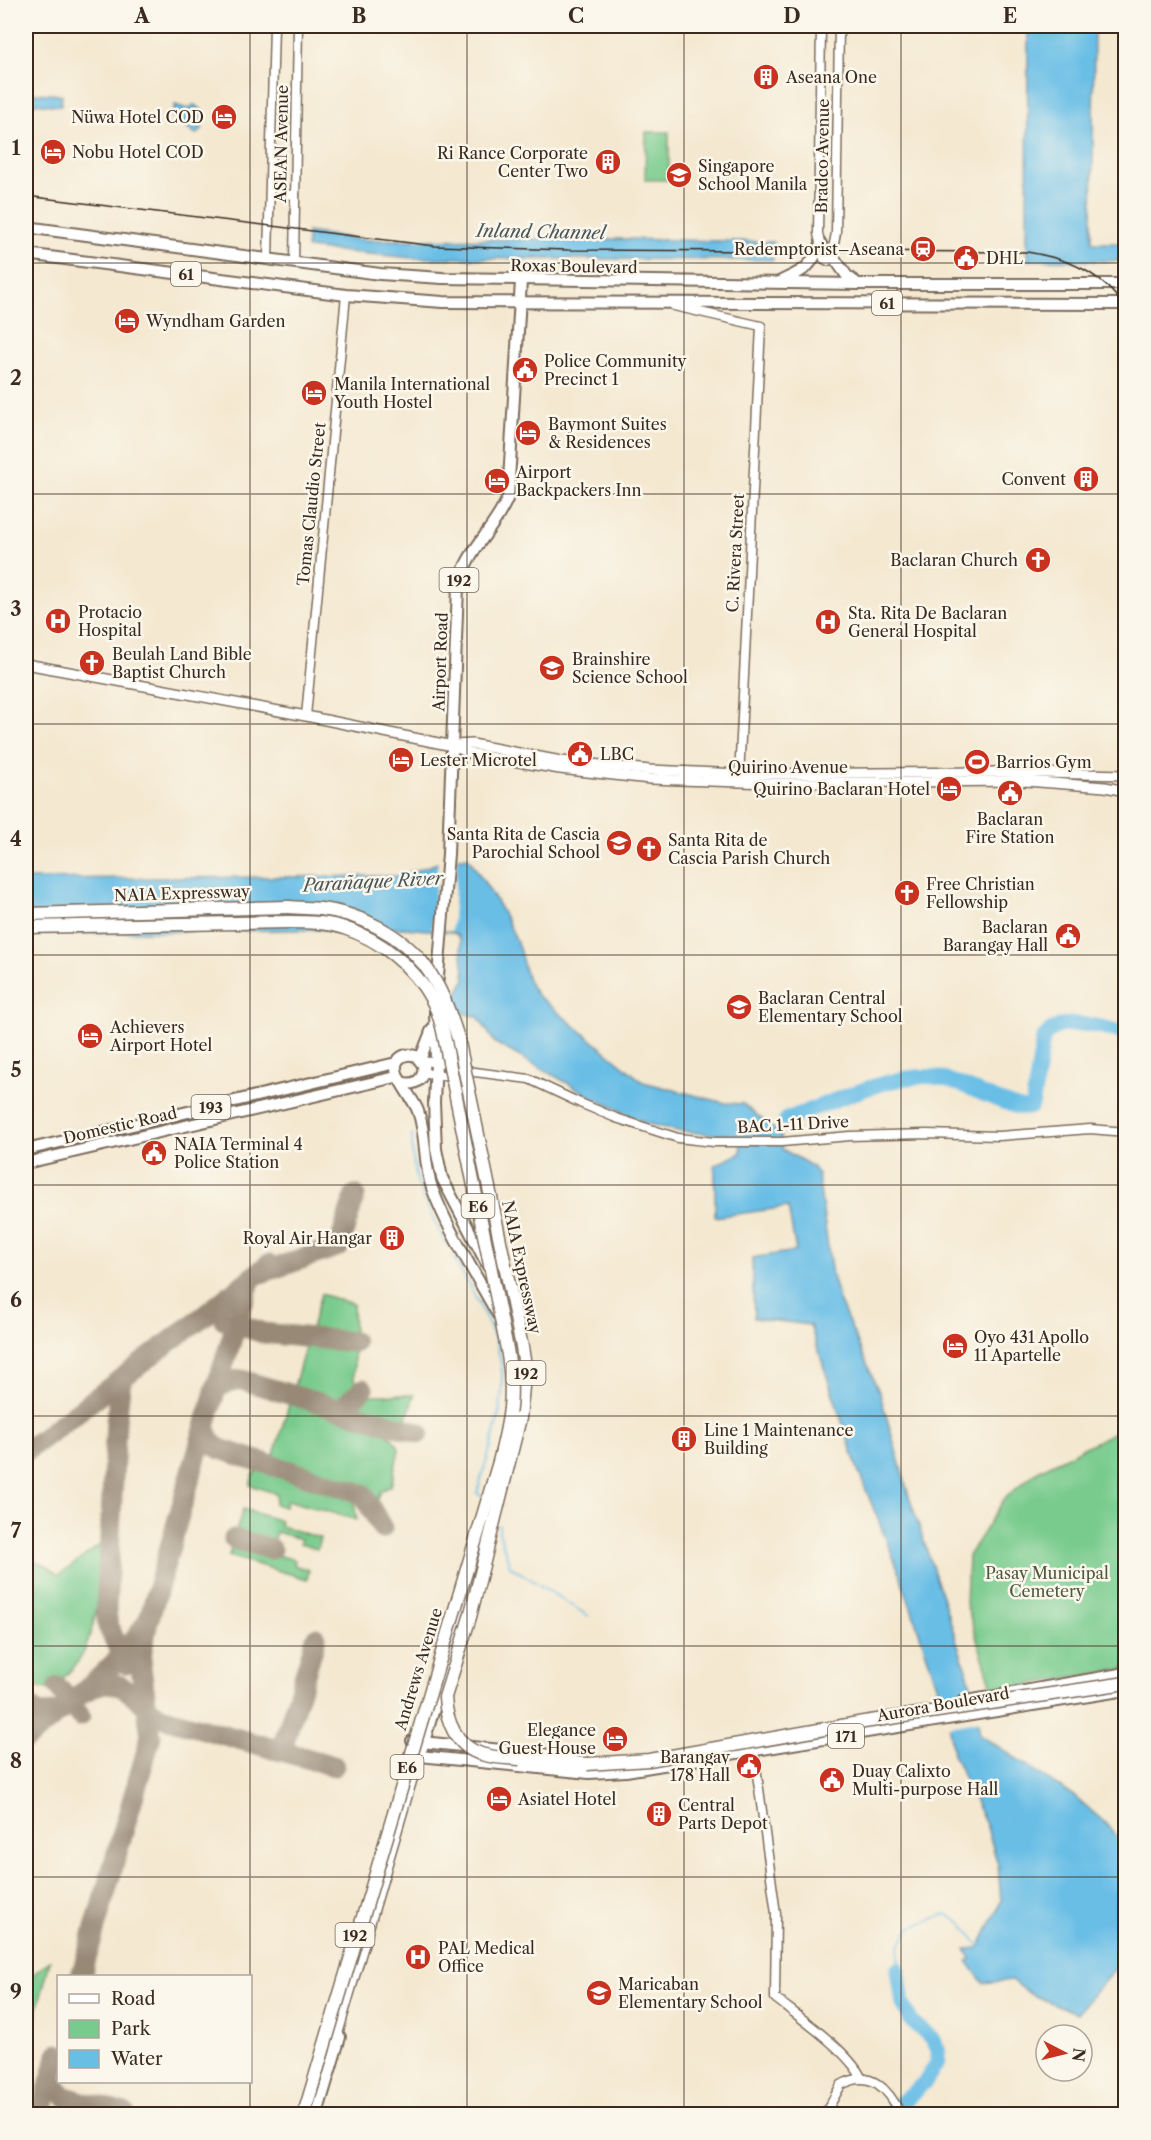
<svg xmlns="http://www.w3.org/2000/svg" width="1151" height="2140" viewBox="0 0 1151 2140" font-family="'Libre Caslon Text',serif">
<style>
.green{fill:#78cb8d;stroke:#5a7a56;stroke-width:1.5}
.water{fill:#69bee6;stroke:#527482;stroke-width:1.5}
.pier{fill:#f4e8d0}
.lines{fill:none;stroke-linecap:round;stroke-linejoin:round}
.stream{stroke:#69bee6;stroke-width:2}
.river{stroke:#69bee6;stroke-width:15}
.taxiway{stroke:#988977;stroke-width:21}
.tertiary-casing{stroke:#7c6c5c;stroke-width:11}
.secondary-casing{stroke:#7c6c5c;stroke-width:12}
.primary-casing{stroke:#7c6c5c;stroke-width:14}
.trunk-casing{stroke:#7c6c5c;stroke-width:14}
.motorway-casing{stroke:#7c6c5c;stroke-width:15}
.tertiary{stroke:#fff;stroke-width:8}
.secondary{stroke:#fff;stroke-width:9}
.primary{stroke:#fff;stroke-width:10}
.trunk{stroke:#fff;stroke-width:10}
.motorway{stroke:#fff;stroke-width:12}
.tram{stroke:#3b2a1e;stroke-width:1.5}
.motorway-bridge-casing{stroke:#7c6c5c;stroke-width:15;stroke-linecap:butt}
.motorway-bridge{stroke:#fff;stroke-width:12}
.grid{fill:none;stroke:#3b2a1e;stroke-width:1.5;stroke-opacity:0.55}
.labels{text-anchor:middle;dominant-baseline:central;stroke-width:5;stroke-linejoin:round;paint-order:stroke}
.shield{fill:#fbf7ec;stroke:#75685c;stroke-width:1.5}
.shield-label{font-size:15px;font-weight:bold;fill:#3b2a1e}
.poi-label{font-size:16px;fill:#3b2a1e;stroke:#fbf7ec;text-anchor:start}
.street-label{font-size:16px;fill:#3b2a1e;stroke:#fbf7ec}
.park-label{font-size:16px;fill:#4d5a3f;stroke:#fbf7ec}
.water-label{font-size:18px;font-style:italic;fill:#49565a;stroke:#fbf7ec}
.neatline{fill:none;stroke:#3b2a1e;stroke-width:2}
.grid-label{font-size:20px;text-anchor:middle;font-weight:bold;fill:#3b2a1e}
</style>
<rect width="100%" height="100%" fill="#fbf7ec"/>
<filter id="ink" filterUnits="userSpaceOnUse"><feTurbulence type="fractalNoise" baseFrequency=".0167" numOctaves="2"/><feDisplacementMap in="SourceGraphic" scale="12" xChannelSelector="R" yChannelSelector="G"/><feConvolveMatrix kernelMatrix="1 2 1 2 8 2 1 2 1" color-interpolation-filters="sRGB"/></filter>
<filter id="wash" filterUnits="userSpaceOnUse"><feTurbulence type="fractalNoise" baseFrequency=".008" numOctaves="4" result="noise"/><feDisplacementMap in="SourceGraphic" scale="24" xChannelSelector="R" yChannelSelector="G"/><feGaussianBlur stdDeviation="1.35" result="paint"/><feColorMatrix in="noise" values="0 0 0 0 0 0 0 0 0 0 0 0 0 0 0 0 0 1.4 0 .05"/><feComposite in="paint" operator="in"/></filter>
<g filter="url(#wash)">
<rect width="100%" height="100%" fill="#f4e8d0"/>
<g class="green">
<polygon points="646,132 669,132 669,180 645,180"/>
<polygon points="321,1294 353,1304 354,1335 310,1332"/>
<polygon points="306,1344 354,1349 354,1379 358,1384 340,1401 333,1401 293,1390"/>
<polygon points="366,1395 414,1395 406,1422 352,1407"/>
<polygon points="290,1401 381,1427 397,1444 399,1449 391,1486 381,1491 376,1505 367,1491 358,1485 273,1458"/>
<polygon points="1125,1427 1125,1669 993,1690 966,1604 968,1556 1005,1498 1038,1471"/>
<polygon points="260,1468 349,1494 353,1498 357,1520 287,1500 285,1507 275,1504 277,1494 250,1485 253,1475"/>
<polygon points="243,1509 281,1521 280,1526 320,1538 317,1549 300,1544 301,1539 276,1532 272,1545 235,1535"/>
<polygon points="233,1542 295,1560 294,1565 309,1570 307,1579 229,1556"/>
<path d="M101 1544C98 1579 99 1634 77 1663 70 1673 60 1681 50 1689L38 1688 27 1683 26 1558 47 1566 59 1575Z"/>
<polygon points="50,1961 26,2054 26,1980"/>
</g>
<g class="water">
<polygon points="1028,26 1094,26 1092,243 1125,243 1125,261 1027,260"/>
<polygon points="34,93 62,95 61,106 33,103"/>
<polygon points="175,105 188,109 194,105 201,109 202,130 196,134 172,116"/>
<polygon points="307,232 366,240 620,239 774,242 773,260 412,258 307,248"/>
<path d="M468 857C486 885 505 912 517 943 524 961 524 979 537 995L643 1082 725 1103 743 1104 781 1135 782 1149 812 1166 818 1175 832 1276 839 1300 880 1394 909 1496 973 1691 980 1735 1077 1798 1104 1822 1125 1845V1957L1077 2013 1030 1994 1012 1980 983 1983 967 1961 971 1959 966 1949 979 1948 1001 1901 998 1865 987 1827 953 1754 947 1715 898 1569 858 1470 810 1325 754 1318 752 1258 796 1251 788 1207 715 1217V1165L741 1153 740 1137 678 1131 645 1123 596 1099 495 1043 478 1017 456 1011 458 1004 454 1002 456 993H458L465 980 460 940 457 935 452 932 404 928 26 934V879L399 876 447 860Z"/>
</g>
<g class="pier">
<polygon points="442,858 457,859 452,931 432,929 438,860"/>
<polygon points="977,1692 981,1720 946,1727 939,1699"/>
</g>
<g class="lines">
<g class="stream">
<path d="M412 1134C410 1179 426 1206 447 1245"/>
<path d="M453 1256C468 1285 494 1326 500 1357 509 1402 489 1449 477 1493L483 1497"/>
<polyline points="499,1525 499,1532 510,1566 588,1616"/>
<polyline points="898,1969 899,1947 909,1928 946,1914 963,1924 980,1948"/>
</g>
<g class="river">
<path d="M786 1119C827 1105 898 1069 941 1078 957 1081 1019 1112 1028 1108 1032 1107 1032 1105 1033 1101L1043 1039C1057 1014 1103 1026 1126 1034"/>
<polyline points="888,2114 925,2082 938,2061 938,2050 932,2038 912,2022 903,2004 898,1969"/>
</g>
<g class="taxiway">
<polyline points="258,1274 339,1246 355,1195"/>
<polyline points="224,1319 263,1333 354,1342"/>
<polyline points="121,1379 116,1422 106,1611 108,1626 126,1664"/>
<polyline points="216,1388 231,1381 242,1380 419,1433"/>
<polyline points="340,1409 363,1389"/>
<polyline points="205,1427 212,1444 220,1449 363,1494 382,1528"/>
<polyline points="26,1451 205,1315 269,1264"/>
<polyline points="234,1539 271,1549"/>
<polyline points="58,1687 80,1716"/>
<path d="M86 1691C121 1668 135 1702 161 1717L334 1766"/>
<polyline points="26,1704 39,1714 58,1713"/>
<path d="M26 1739C70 1703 118 1668 149 1619L216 1388 251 1278"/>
<polyline points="272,1749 280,1747 284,1742 316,1638"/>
<polyline points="81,1976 151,1736 141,1668 142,1650 147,1626"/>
<polyline points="52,2077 54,2087 66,2097 125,2114"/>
<polyline points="41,2114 58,2054"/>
</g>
</g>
</g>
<g filter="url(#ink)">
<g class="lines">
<g class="tertiary-casing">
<g id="tertiary">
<polyline points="821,26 818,234 824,259 828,261 831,259 836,233 839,26"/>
<polyline points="272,162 278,174 279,191 282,194 295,195"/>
<polyline points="268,259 274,26"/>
<polyline points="294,262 298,26"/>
<polyline points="674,306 761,326 739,778"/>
<polyline points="306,716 346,295"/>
<polyline points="421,1061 452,1064 469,1070"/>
<polyline points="423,1073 451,1076 475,1072 529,1079 580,1103 616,1118 678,1138 714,1142 782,1142 850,1136 926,1134 999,1136 1090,1129 1126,1132"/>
<path d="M754 1752 776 1914 775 1998C799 2017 847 2050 861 2077"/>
<path d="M825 2114 841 2085C871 2068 888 2089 901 2114"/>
</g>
</g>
<g class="secondary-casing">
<g id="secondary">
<polyline points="26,664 306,716 453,746 469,753 494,758 560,769 650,779 771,783 1026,781 1105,787 1126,791"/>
<polyline points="455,745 472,744 561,761 650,770 740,774 995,772 1126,775"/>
</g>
</g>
<g class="primary-casing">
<g id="primary">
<path d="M437 988 448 854 458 586C467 549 495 530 508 497L521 281"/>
<polyline points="435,1009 436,1063 434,1102 436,1149 442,1178 488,1266"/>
<polyline points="420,1060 432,1029"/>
<path d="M401 1082C415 1087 425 1079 423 1065L416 1056C410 1054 404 1054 399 1059 387 1071 413 1097 418 1111 427 1136 423 1163 432 1188 448 1231 476 1275 498 1315"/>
<polyline points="26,1150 396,1063"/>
<polyline points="26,1163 396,1077"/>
<polyline points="496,1280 511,1312"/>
<polyline points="962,1702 1126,1673"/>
<polyline points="412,1741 570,1757"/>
<polyline points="422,1748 475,1574"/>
<polyline points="410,1755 589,1773 626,1771 1126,1690"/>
<polyline points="317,2114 340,2037"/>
</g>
</g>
<g class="trunk-casing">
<g id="trunk">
<polyline points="26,227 380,274 442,278 858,284 1126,284"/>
<polyline points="26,254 346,295 443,302 1126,304"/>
<polyline points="832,255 847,276 858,284"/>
<path d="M779 282C804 270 809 270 821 244"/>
</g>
</g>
<g class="motorway-casing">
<g id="motorway">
<polyline points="26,914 289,907"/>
<polyline points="26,927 289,922"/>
<polyline points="520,1418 525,1366 522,1347"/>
<polyline points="520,1759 587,1764"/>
<polyline points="333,2044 417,1757"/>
</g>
</g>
<use href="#tertiary" class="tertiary"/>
<use href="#secondary" class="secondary"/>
<use href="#primary" class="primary"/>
<use href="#trunk" class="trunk"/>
<use href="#motorway" class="motorway"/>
<path class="tram" d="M26 196 435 246 568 250 1027 252C1070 259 1101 272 1126 309"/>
<g class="motorway-bridge-casing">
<g id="motorway-bridge">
<path d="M289 907C299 908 310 908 321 909 359 913 402 935 425 966 441 987 450 1013 458 1038L522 1347"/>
<path d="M289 922C307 922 326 922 344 928 379 939 414 966 432 1000 442 1018 445 1041 449 1062L507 1349C515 1394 510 1419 499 1462L304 2114"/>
<path d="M520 1759C507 1758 493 1758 481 1754 456 1746 446 1721 445 1697L470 1617 520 1418"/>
<polyline points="587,1764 649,1760 864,1722 1126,1683"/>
</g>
</g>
<use href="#motorway-bridge" class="motorway-bridge"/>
</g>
</g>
<path class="grid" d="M250 26V1976M467 26V2114M684 26V2114M901 26V2114M26 263H1126M26 494H1126M26 724H1126M26 955H1126M26 1185H1126M26 1416H1126M26 1646H1126M26 1877H1126M250 2082V2114"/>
<defs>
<g id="building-disc" transform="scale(1.35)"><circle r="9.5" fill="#c8321e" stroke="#fbf7ec"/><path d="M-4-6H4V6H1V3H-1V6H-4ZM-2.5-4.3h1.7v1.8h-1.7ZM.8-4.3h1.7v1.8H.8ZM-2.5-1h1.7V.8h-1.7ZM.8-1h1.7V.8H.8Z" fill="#fff"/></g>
<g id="hotel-disc" transform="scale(1.35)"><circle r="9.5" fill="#c8321e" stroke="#fbf7ec"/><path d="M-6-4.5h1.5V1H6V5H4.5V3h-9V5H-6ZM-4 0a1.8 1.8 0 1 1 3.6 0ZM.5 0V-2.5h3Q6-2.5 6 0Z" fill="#fff"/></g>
<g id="school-disc" transform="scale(1.35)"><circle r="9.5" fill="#c8321e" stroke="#fbf7ec"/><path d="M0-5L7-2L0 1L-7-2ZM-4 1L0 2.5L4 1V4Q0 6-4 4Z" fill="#fff"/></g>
<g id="station-disc" transform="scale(1.35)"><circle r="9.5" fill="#c8321e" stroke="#fbf7ec"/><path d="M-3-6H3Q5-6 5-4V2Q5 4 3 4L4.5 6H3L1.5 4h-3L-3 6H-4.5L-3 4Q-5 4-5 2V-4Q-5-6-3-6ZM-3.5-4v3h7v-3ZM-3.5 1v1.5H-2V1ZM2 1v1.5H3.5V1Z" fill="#fff"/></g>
<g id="civic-disc" transform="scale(1.35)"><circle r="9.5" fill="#c8321e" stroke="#fbf7ec"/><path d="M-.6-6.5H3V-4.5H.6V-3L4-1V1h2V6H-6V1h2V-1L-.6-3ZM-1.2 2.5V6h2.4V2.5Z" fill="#fff"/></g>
<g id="church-disc" transform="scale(1.35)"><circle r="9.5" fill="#c8321e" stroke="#fbf7ec"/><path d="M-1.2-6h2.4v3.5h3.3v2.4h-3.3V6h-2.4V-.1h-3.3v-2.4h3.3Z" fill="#fff"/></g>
<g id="hospital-disc" transform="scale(1.35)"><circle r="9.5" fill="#c8321e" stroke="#fbf7ec"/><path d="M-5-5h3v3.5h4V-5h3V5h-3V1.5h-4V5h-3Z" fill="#fff"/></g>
<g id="stadium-disc" transform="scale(1.35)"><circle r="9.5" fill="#c8321e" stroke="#fbf7ec"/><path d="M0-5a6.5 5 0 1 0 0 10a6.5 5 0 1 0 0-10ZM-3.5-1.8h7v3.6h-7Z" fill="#fff"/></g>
</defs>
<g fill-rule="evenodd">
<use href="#building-disc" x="766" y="77"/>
<use href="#hotel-disc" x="224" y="117"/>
<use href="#hotel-disc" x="53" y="152"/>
<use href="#building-disc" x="608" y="162"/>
<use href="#school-disc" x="679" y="175"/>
<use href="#station-disc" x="923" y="249"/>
<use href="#civic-disc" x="966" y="258"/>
<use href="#hotel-disc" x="127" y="321"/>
<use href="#civic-disc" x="525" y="370"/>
<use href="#hotel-disc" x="314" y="393"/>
<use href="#hotel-disc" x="528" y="433"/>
<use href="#building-disc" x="1086" y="479"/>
<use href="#hotel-disc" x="497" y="481"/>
<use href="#church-disc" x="1038" y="560"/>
<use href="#hospital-disc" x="58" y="621"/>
<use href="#hospital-disc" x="828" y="622"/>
<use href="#church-disc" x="92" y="663"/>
<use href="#school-disc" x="552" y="668"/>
<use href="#civic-disc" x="580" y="754"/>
<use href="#hotel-disc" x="401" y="760"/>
<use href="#stadium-disc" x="977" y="762"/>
<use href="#hotel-disc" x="949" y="789"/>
<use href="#civic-disc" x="1010" y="793"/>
<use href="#school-disc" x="619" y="843"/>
<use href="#church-disc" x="649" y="849"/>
<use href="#church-disc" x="907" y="893"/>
<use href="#civic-disc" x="1068" y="936"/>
<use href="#school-disc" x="739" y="1007"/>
<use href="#hotel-disc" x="90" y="1036"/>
<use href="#civic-disc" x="154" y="1153"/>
<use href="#building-disc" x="392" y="1238"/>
<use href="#hotel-disc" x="955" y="1346"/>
<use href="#building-disc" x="684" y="1439"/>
<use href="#hotel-disc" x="615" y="1739"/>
<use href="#civic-disc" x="749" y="1766"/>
<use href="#civic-disc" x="832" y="1780"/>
<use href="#hotel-disc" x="499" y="1799"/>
<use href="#building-disc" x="659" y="1814"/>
<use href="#hospital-disc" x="418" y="1957"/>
<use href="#school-disc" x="599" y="1993"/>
</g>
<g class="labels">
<g class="shield">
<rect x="171" y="262" width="30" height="24" rx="4.5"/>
<rect x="872" y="291" width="30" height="24" rx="4.5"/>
<rect x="439.5" y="568" width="39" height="24" rx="4.5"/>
<rect x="191.5" y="1095" width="39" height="24" rx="4.5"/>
<rect x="461.5" y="1194" width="33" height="24" rx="4.5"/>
<rect x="506.5" y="1361" width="39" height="24" rx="4.5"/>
<rect x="828" y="1724" width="36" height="24" rx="4.5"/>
<rect x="390.5" y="1755" width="33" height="24" rx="4.5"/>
<rect x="335.5" y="1923" width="39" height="24" rx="4.5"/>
</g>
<g class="shield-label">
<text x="186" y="274">61</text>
<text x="887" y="303">61</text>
<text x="459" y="580">192</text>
<text x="211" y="1107">193</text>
<text x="478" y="1206">E6</text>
<text x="526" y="1373">192</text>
<text x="846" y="1736">171</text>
<text x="407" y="1767">E6</text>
<text x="355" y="1935">192</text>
</g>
<g class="poi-label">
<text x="786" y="77">Aseana One</text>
<text x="204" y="117" text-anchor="end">Nüwa Hotel COD</text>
<text x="72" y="152">Nobu Hotel COD</text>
<text x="588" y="153" text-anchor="end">Ri Rance Corporate<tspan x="588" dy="18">Center Two</tspan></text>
<text x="698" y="166">Singapore<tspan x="698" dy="18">School Manila</tspan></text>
<text x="904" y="249" text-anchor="end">Redemptorist–Aseana</text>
<text x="986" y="258">DHL</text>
<text x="146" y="321">Wyndham Garden</text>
<text x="544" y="361">Police Community<tspan x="544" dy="18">Precinct 1</tspan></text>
<text x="334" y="384">Manila International<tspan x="334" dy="18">Youth Hostel</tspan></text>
<text x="548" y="424">Baymont Suites<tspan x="548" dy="18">&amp; Residences</tspan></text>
<text x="516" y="472">Airport<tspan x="516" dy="18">Backpackers Inn</tspan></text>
<text x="1066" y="479" text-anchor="end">Convent</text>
<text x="1018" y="560" text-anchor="end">Baclaran Church</text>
<text x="78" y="612">Protacio<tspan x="78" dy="18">Hospital</tspan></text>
<text x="848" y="613">Sta. Rita De Baclaran<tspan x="848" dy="18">General Hospital</tspan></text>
<text x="112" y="654">Beulah Land Bible<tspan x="112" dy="18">Baptist Church</tspan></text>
<text x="572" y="659">Brainshire<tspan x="572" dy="18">Science School</tspan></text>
<text x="600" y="754">LBC</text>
<text x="420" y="760">Lester Microtel</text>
<text x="996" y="762">Barrios Gym</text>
<text x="930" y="789" text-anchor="end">Quirino Baclaran Hotel</text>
<text x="1010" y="819" text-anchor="middle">Baclaran<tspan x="1010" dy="18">Fire Station</tspan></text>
<text x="600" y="834" text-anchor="end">Santa Rita de Cascia<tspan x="600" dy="18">Parochial School</tspan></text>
<text x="668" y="840">Santa Rita de<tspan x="668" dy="18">Cascia Parish Church</tspan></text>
<text x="926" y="884">Free Christian<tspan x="926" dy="18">Fellowship</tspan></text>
<text x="1048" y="927" text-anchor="end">Baclaran<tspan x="1048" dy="18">Barangay Hall</tspan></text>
<text x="758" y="998">Baclaran Central<tspan x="758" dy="18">Elementary School</tspan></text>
<text x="110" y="1027">Achievers<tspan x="110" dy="18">Airport Hotel</tspan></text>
<text x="174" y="1144">NAIA Terminal 4<tspan x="174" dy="18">Police Station</tspan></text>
<text x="372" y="1238" text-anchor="end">Royal Air Hangar</text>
<text x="974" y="1337">Oyo 431 Apollo<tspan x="974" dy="18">11 Apartelle</tspan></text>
<text x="704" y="1430">Line 1 Maintenance<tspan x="704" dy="18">Building</tspan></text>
<text x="596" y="1730" text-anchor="end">Elegance<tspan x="596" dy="18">Guest House</tspan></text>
<text x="730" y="1757" text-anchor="end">Barangay<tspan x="730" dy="18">178 Hall</tspan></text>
<text x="852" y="1771">Duay Calixto<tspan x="852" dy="18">Multi-purpose Hall</tspan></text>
<text x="518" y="1799">Asiatel Hotel</text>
<text x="678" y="1805">Central<tspan x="678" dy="18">Parts Depot</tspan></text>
<text x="438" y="1948">PAL Medical<tspan x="438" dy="18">Office</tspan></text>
<text x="618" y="1984">Maricaban<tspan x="618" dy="18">Elementary School</tspan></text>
</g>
<g class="street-label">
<text transform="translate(281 144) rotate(-89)">ASEAN Avenue</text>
<text transform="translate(822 156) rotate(-89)">Bradco Avenue</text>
<text transform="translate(574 266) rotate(1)">Roxas Boulevard</text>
<text transform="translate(311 504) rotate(-84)">Tomas Claudio Street</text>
<text transform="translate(735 553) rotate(-87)">C. Rivera Street</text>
<text transform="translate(440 662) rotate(-88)">Airport Road</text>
<text x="788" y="767">Quirino Avenue</text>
<text transform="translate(182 893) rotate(-2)">NAIA Expressway</text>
<text transform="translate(793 1124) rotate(-3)">BAC 1-11 Drive</text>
<text transform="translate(120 1125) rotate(-13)">Domestic Road</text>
<text transform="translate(522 1267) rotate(78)">NAIA Expressway</text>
<text transform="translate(418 1669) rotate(-73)">Andrews Avenue</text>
<text transform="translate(943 1704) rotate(-10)">Aurora Boulevard</text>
</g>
<g class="park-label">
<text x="1047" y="1573">Pasay Municipal<tspan x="1047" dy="18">Cemetery</tspan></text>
</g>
<g class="water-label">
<text transform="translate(541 232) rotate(1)">Inland Channel</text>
<text transform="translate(373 882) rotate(-3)">Parañaque River</text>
</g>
</g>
<rect width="1151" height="2140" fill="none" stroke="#fbf7ec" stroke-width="66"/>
<rect x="57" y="1975" width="195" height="108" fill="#fbf7ec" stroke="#aea59a" stroke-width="1.5"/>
<rect x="69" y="1994" width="30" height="9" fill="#ffffff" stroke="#aea59a" stroke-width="1.5"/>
<text x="111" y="2005" font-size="18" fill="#3b2a1e">Road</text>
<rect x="69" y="2020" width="30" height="18" fill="#78cb8d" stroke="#aea59a" stroke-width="1.5"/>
<text x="111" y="2035" font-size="18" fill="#3b2a1e">Park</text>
<rect x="69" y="2050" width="30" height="18" fill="#69bee6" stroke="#aea59a" stroke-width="1.5"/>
<text x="111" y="2065" font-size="18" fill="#3b2a1e">Water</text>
<g transform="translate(1064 2053) rotate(97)"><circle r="28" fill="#fbf7ec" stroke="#aea59a" stroke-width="1.5"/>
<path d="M0-4.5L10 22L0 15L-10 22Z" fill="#c8321e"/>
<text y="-9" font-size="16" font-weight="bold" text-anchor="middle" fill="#3b2a1e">N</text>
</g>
<rect x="33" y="33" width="1085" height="2074" class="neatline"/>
<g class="grid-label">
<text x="142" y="23">A</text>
<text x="359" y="23">B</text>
<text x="576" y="23">C</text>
<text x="792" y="23">D</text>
<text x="1010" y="23">E</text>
<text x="16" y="155">1</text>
<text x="16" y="385">2</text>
<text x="16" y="616">3</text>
<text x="16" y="846">4</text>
<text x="16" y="1077">5</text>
<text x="16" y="1307">6</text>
<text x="16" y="1538">7</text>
<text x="16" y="1768">8</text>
<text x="16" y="1999">9</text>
</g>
</svg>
